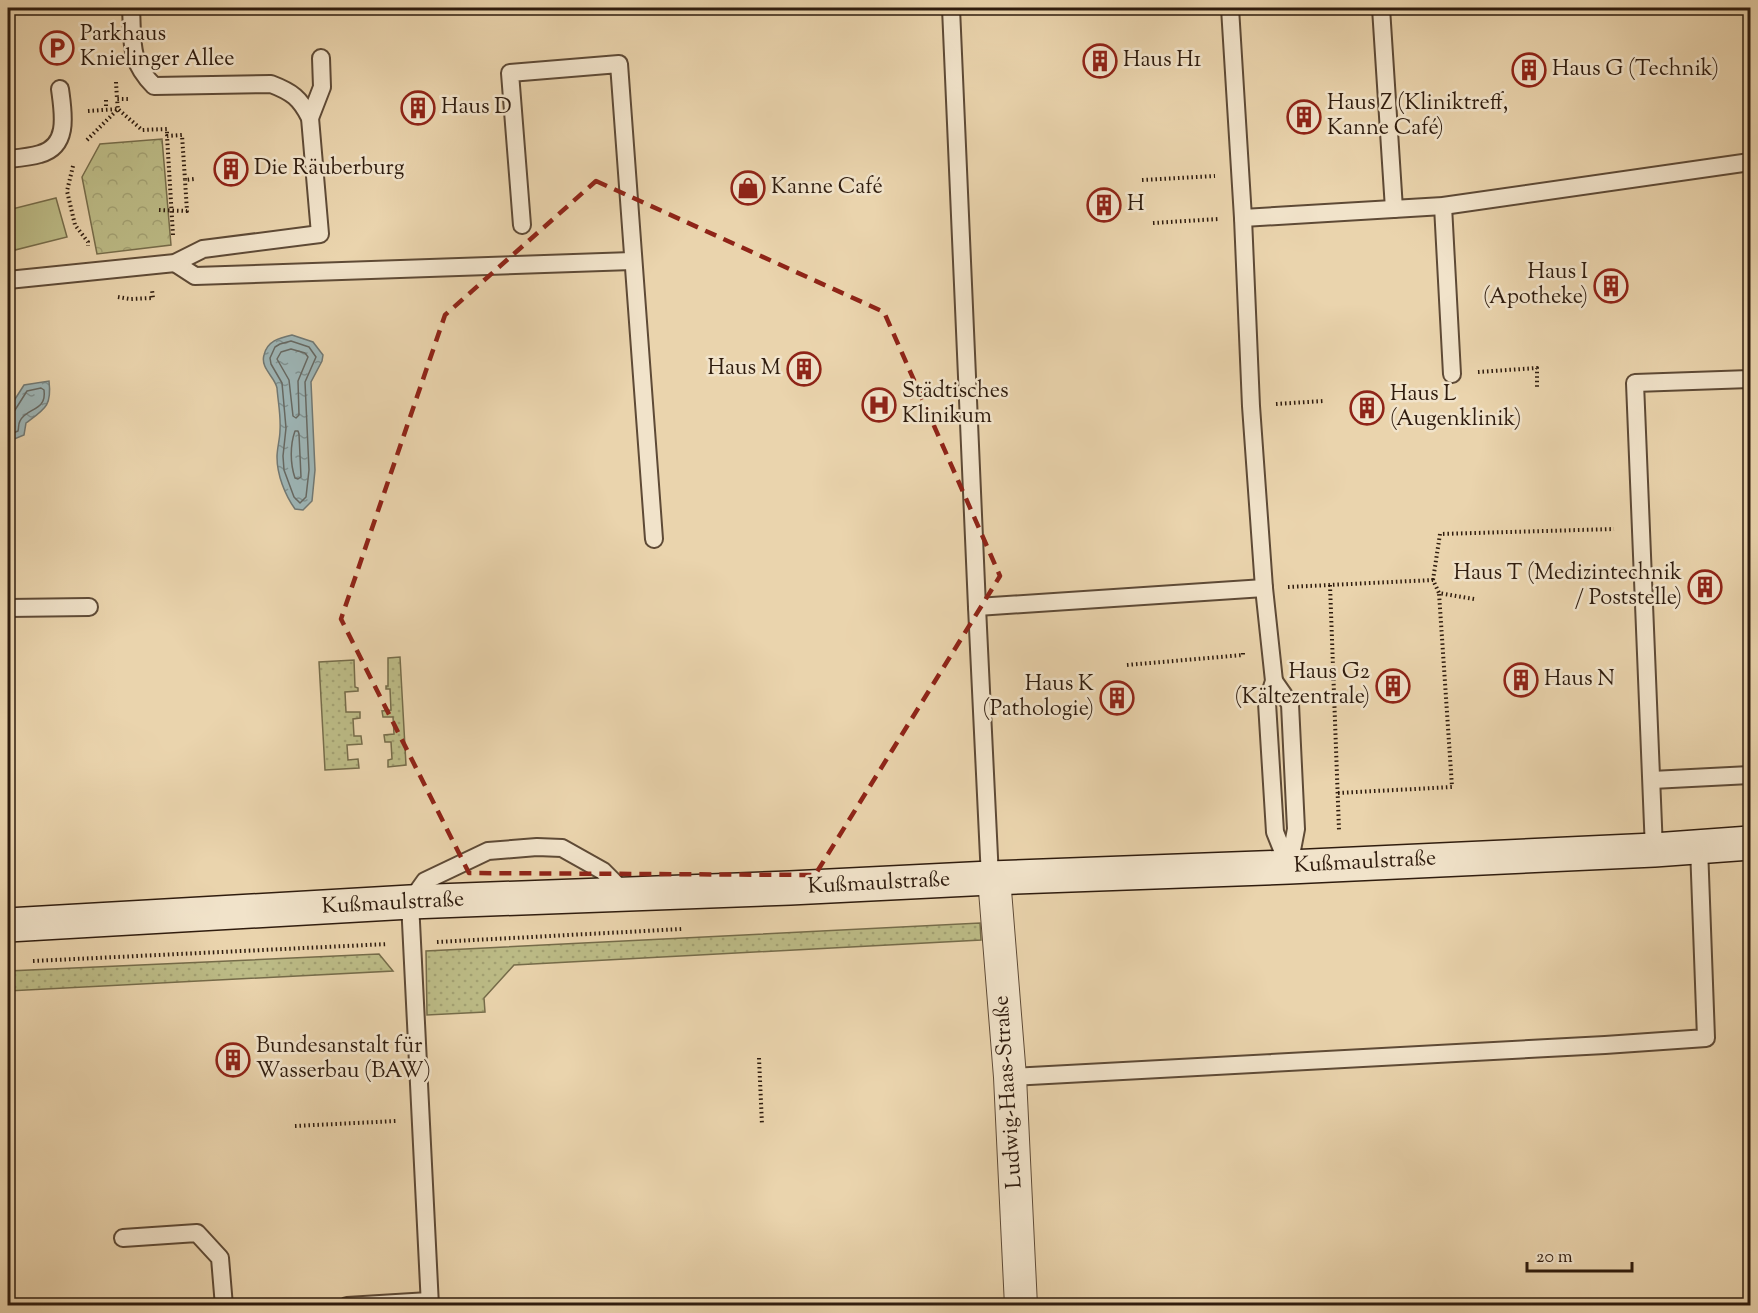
<svg xmlns="http://www.w3.org/2000/svg" width="1758" height="1313" viewBox="0 0 1758 1313" font-family="'Sorts Mill Goudy',serif">
<style>
.grass{fill:url(#grass-dots);stroke:#766c4a;stroke-width:1.5}
.park{fill:url(#park-crowns);stroke:#766c4a;stroke-width:1.5}
.garden{fill:#bcbb86;stroke:#766c4a;stroke-width:1.5}
.water{fill:url(#water-ripples);stroke:#717873;stroke-width:1.5}
.lines{fill:none;stroke-linecap:round;stroke-linejoin:round}
.shore{stroke:#666862;stroke-width:1.5}
.lane-casing{stroke:#5e4a36;stroke-width:20}
.street-casing{stroke:#5e4a36;stroke-width:34}
.secondary-casing{stroke:#2f1c0e;stroke-width:36}
.path{stroke:#2f1c0e;stroke-width:4;stroke-dasharray:1.5 3;stroke-linecap:butt}
.lane{stroke:#f1e3ca;stroke-width:16}
.street{stroke:#f1e3ca;stroke-width:32}
.secondary{stroke:#f1e3ca;stroke-width:33}
.marked{fill:none;stroke:#8f2418;stroke-width:4.5;stroke-dasharray:12 8;stroke-linejoin:round}
.labels{text-anchor:middle;dominant-baseline:central;stroke-width:5;stroke-linejoin:round;paint-order:stroke}
.poi-label{font-size:22px;fill:#2f1c0e;stroke:#f1e3ca;text-anchor:start}
.street-label{font-size:22px;fill:#2f1c0e;stroke:#f1e3ca}
</style>
<defs>
<pattern id="grass-dots" width="8" height="8" patternUnits="userSpaceOnUse" patternTransform="scale(1.5)"><rect width="8" height="8" fill="#bcbb86"/><path d="M2 2h.1M6 6h.1" fill="none" stroke="#a2a072" stroke-width="1.8" stroke-linecap="round"/></pattern>
<pattern id="park-crowns" width="20" height="18" patternUnits="userSpaceOnUse" patternTransform="scale(1.5)"><rect width="20" height="18" fill="#bcbb86"/><path d="M2 6a3 3 0 1 1 6 0M12 15a3 3 0 1 1 6 0" fill="none" stroke="#a2a072"/></pattern>
<pattern id="water-ripples" width="26" height="14" patternUnits="userSpaceOnUse" patternTransform="scale(1.5)"><rect width="26" height="14" fill="#9db5b6"/><path d="M2 4q2-2 4 0t4 0M15 11q2-2 4 0t4 0" fill="none" stroke="#809292"/></pattern>
</defs>
<rect width="100%" height="100%" fill="#ead4ad"/>
<filter id="stains"><feTurbulence type="fractalNoise" baseFrequency=".00333" numOctaves="4"/><feColorMatrix values="0 0 0 0 .2 0 0 0 0 .09 0 0 0 0 .02 0 0 0 .5 -.17"/></filter>
<radialGradient id="worn" r=".72"><stop offset=".6" stop-color="#630" stop-opacity="0"/><stop offset="1" stop-color="#630" stop-opacity=".3"/></radialGradient>
<g class="grass">
<polygon points="400,657 406,765 388,767 388,760 392,759 391,742 385,742 384,735 394,734 393,717 383,717 382,711 391,710 390,689 386,689 386,686 388,686 388,658"/>
<polygon points="354,660 355,687 358,688 358,691 345,692 346,712 360,712 360,718 353,719 354,736 361,736 362,744 347,745 348,760 358,759 359,768 325,770 319,662"/>
<polygon points="980,923 981,940 514,965 484,998 485,1012 427,1015 426,951"/>
<polygon points="379,954 393,971 8,991 8,971"/>
</g>
<polygon class="park" points="162,139 171,245 97,254 82,177 100,144"/>
<polygon class="garden" points="56,198 67,237 15,250 12,240 8,241 8,210"/>
<g class="water">
<path d="M292 335 313 342 323 355 322 361 311 382 315 470 312 501 303 510 295 509C285 495 277 475 277 457 277 448 280 439 280 430 281 416 278 402 277 388 275 377 260 368 264 355 267 341 279 338 292 335Z"/>
<path d="M49 381C52 406 45 409 26 423L24 435 12 440 8 438V410L24 385Z"/>
</g>
<g class="lines">
<g class="shore">
<polygon points="291,341 309,347 316,357 305,382 309,470 306,497 300,503 294,497 284,470 283,456 286,428 282,383 271,364 270,358 275,347 280,344"/>
<polygon points="291,349 305,353 308,357 298,381 299,415 296,418 293,416 289,380 277,359 281,352"/>
<path d="M8 412 15 410 27 391 41 388 44 390C47 412 26 407 20 421 18 424 19 428 18 431L13 433H8"/>
<path d="M295 431H298L299 434 301 477 298 479 295 478C290 463 290 445 295 431Z"/>
</g>
<g class="lane-casing">
<g id="lane">
<polyline points="951,8 977,607 990,878"/>
<polyline points="1230,8 1243,218 1251,406 1264,588 1274,681 1267,703 1275,832 1289,867"/>
<polyline points="1381,8 1394,209"/>
<polyline points="310,118 322,87 321,58"/>
<path d="M8 159C18 158 30 157 40 154 70 146 63 112 60 89"/>
<polyline points="1443,206 1452,374"/>
<polyline points="1243,218 1443,206 1750,162"/>
<polyline points="522,225 510,73 619,64 654,539"/>
<polyline points="175,263 195,276 632,261"/>
<path d="M8 280 175 263 203 249 320 234 310 118C300 98 292 92 271 84L154 86C128 60 133 41 131 8"/>
<polyline points="977,607 1264,588"/>
<polyline points="8,608 89,607"/>
<polyline points="1274,681 1290,704 1296,829 1289,866"/>
<polyline points="1652,780 1750,775"/>
<polyline points="1654,850 1635,383 1750,379"/>
<polyline points="1010,1077 1605,1045 1706,1038 1699,847"/>
<polyline points="123,1238 197,1233 220,1258 224,1306"/>
<polyline points="347,1306 429,1301"/>
<polyline points="430,1306 410,902 425,881 488,851 537,847 562,848 603,871 626,894"/>
</g>
</g>
<g class="street-casing">
<polyline id="street" points="994,878 1010,1077 1021,1306"/>
</g>
<g class="secondary-casing">
<polyline id="secondary" points="8,925 410,902 790,888 990,878 1289,867 1654,850 1750,843"/>
</g>
<g class="path">
<polyline points="1139,12 1205,10"/>
<polyline points="116,82 117,99"/>
<polyline points="106,100 106,109"/>
<polyline points="88,111 118,109 117,99 129,99"/>
<polyline points="87,140 118,109 142,130 167,129 167,136"/>
<polyline points="73,166 67,191 75,225 88,242 88,246"/>
<polyline points="1142,180 1215,176"/>
<polyline points="159,210 187,211 185,180"/>
<polyline points="1153,223 1218,219"/>
<polyline points="173,235 167,136 182,135 185,180 194,179"/>
<polyline points="118,297 130,299 153,298 152,290"/>
<polyline points="1478,372 1537,368 1537,387"/>
<polyline points="1276,404 1323,401"/>
<polyline points="1433,580 1440,534 1614,529"/>
<polyline points="1330,585 1339,830"/>
<polyline points="1288,587 1433,580 1439,593 1474,599"/>
<polyline points="1127,665 1243,655 1243,652"/>
<polyline points="1338,793 1452,787 1439,593"/>
<polyline points="437,942 682,929"/>
<polyline points="33,961 388,944"/>
<polyline points="759,1058 762,1125"/>
<polyline points="295,1126 396,1121"/>
</g>
<use href="#lane" class="lane"/>
<use href="#street" class="street"/>
<use href="#secondary" class="secondary"/>
</g>
<path class="marked" d="M596 181 884 312 1000 576 815 875 469 873 341 619 445 315Z"/>
<defs>
<g id="parking-ring" transform="scale(1.725)"><circle r="9.5" fill="#f1e3ca" stroke="#8f2418" stroke-width="1.5"/><path d="M-3.5-5.5H1a3.5 3.5 0 0 1 0 7H-1V5.5H-3.5ZM-1-3.4V-.6H.8a1.4 1.4 0 0 0 0-2.8Z" fill="#8f2418"/></g>
<g id="building-ring" transform="scale(1.725)"><circle r="9.5" fill="#f1e3ca" stroke="#8f2418" stroke-width="1.5"/><path d="M-4-6H4V6H1V3H-1V6H-4ZM-2.5-4.3h1.7v1.8h-1.7ZM.8-4.3h1.7v1.8H.8ZM-2.5-1h1.7V.8h-1.7ZM.8-1h1.7V.8H.8Z" fill="#8f2418"/></g>
<g id="shop-ring" transform="scale(1.725)"><circle r="9.5" fill="#f1e3ca" stroke="#8f2418" stroke-width="1.5"/><path d="M-5-2.5h2.3a2.7 3.5 0 0 1 5.4 0H5L5.5 6h-11ZM-1.5-2.5h3a1.5 2.3 0 0 0-3 0Z" fill="#8f2418"/></g>
<g id="hospital-ring" transform="scale(1.725)"><circle r="9.5" fill="#f1e3ca" stroke="#8f2418" stroke-width="1.5"/><path d="M-5-5h3v3.5h4V-5h3V5h-3V1.5h-4V5h-3Z" fill="#8f2418"/></g>
</defs>
<g fill-rule="evenodd">
<use href="#parking-ring" x="57" y="48"/>
<use href="#building-ring" x="1100" y="61"/>
<use href="#building-ring" x="1529" y="70"/>
<use href="#building-ring" x="418" y="108"/>
<use href="#building-ring" x="1304" y="117"/>
<use href="#building-ring" x="231" y="169"/>
<use href="#shop-ring" x="748" y="188"/>
<use href="#building-ring" x="1104" y="205"/>
<use href="#building-ring" x="1611" y="286"/>
<use href="#building-ring" x="804" y="369"/>
<use href="#hospital-ring" x="879" y="405"/>
<use href="#building-ring" x="1367" y="408"/>
<use href="#building-ring" x="1705" y="587"/>
<use href="#building-ring" x="1521" y="680"/>
<use href="#building-ring" x="1393" y="686"/>
<use href="#building-ring" x="1117" y="698"/>
<use href="#building-ring" x="233" y="1060"/>
</g>
<g class="labels">
<g class="poi-label">
<text x="80" y="35">Parkhaus<tspan x="80" dy="25">Knielinger Allee</tspan></text>
<text x="1123" y="61">Haus H1</text>
<text x="1552" y="70">Haus G (Technik)</text>
<text x="1327" y="104">Haus Z (Kliniktreff,<tspan x="1327" dy="25">Kanne Café)</tspan></text>
<text x="441" y="108">Haus D</text>
<text x="254" y="169">Die Räuberburg</text>
<text x="771" y="188">Kanne Café</text>
<text x="1127" y="205">H</text>
<text x="1588" y="273" text-anchor="end">Haus I<tspan x="1588" dy="25">(Apotheke)</tspan></text>
<text x="781" y="369" text-anchor="end">Haus M</text>
<text x="902" y="392">Städtisches<tspan x="902" dy="25">Klinikum</tspan></text>
<text x="1390" y="395">Haus L<tspan x="1390" dy="25">(Augenklinik)</tspan></text>
<text x="1682" y="574" text-anchor="end">Haus T (Medizintechnik<tspan x="1682" dy="25">/ Poststelle)</tspan></text>
<text x="1370" y="673" text-anchor="end">Haus G2<tspan x="1370" dy="25">(Kältezentrale)</tspan></text>
<text x="1544" y="680">Haus N</text>
<text x="1094" y="685" text-anchor="end">Haus K<tspan x="1094" dy="25">(Pathologie)</tspan></text>
<text x="256" y="1047">Bundesanstalt für<tspan x="256" dy="25">Wasserbau (BAW)</tspan></text>
</g>
<g class="street-label">
<text transform="translate(1365 863) rotate(-3)">Kußmaulstraße</text>
<text transform="translate(879 884) rotate(-3)">Kußmaulstraße</text>
<text transform="translate(393 904) rotate(-3)">Kußmaulstraße</text>
<text transform="translate(1009 1092) rotate(-94)">Ludwig-Haas-Straße</text>
</g>
</g>
<rect width="1758" height="1313" fill="none" stroke="#ead4ad" stroke-width="30"/>
<rect x="9" y="9" width="1740" height="1295" fill="none" stroke="#2f1c0e" stroke-width="3"/>
<rect x="15" y="15" width="1728" height="1283" fill="none" stroke="#2f1c0e" stroke-width="1.5"/>
<path d="M1527 1262v9h105v-9" fill="none" stroke="#2f1c0e" stroke-width="3"/>
<text x="1536" y="1262" font-size="18" fill="#2f1c0e" stroke="#f1e3ca" stroke-width="4.5" paint-order="stroke">20 m</text>
<rect width="100%" height="100%" filter="url(#stains)"/>
<rect width="100%" height="100%" fill="url(#worn)"/>
</svg>
